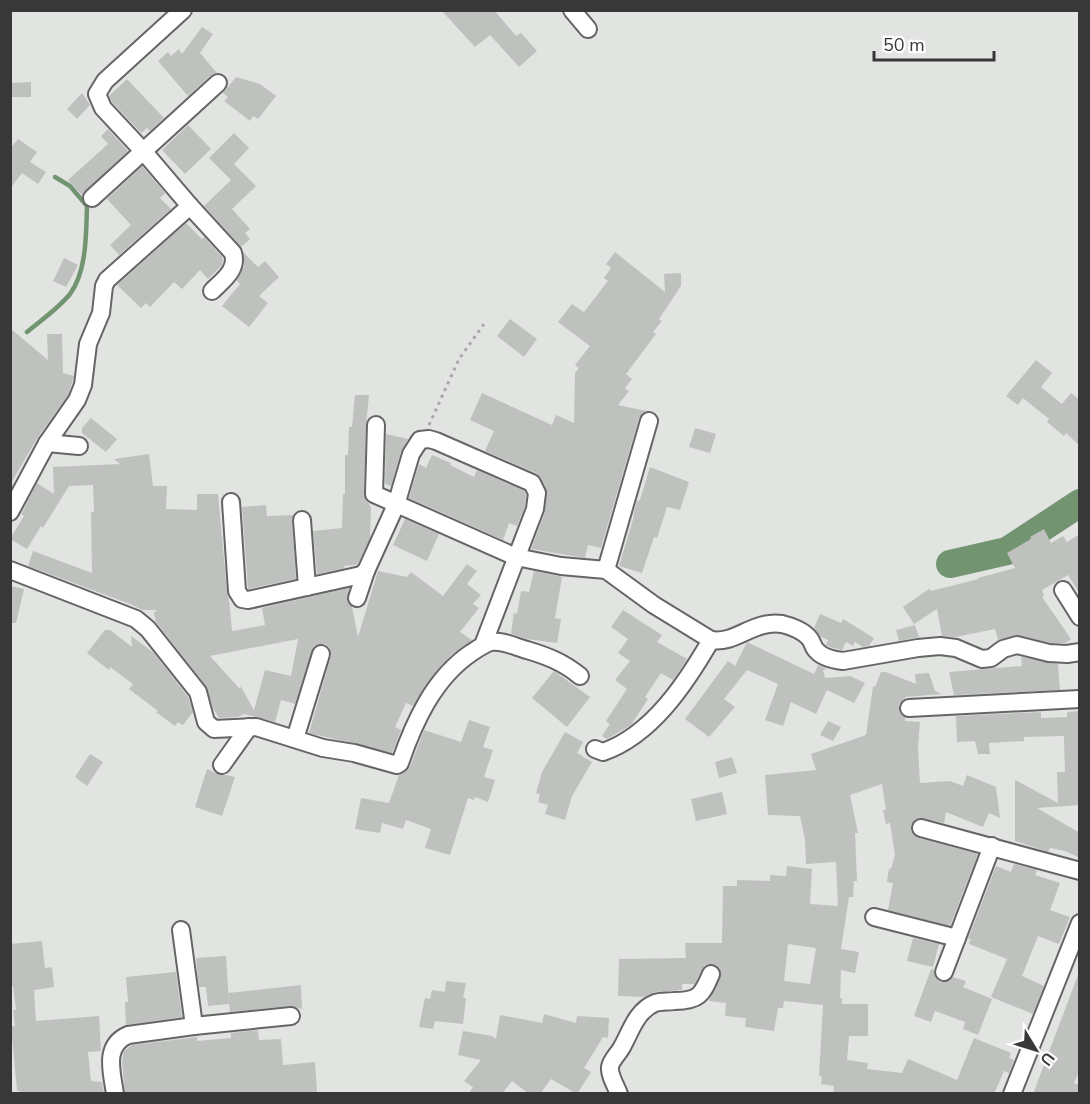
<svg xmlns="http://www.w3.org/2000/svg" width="1090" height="1104" viewBox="0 0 1090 1104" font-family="'Nunito Sans',sans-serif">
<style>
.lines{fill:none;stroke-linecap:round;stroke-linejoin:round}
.stream{stroke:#729470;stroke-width:4.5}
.river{stroke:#729470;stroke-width:28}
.building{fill:#bec1be;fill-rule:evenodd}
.minor-casing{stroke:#646664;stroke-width:20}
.path{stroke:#a6a7a6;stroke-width:3;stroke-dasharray:3 4.5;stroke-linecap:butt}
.minor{stroke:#fff;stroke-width:16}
</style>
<rect width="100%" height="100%" fill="#e2e4e2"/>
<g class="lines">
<path class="stream" d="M27 332C41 320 58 309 70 294 87 271 86 234 87 206L70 186 55 177"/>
<polyline class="river" points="950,564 1007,551 1080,503"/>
</g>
<g class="building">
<polygon points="441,10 494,10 516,36 521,33 537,51 519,67 490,35 475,47"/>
<polygon points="202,27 213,34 200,53 217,73 211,75 188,96 158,61 168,52 171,56 179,49 182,54"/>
<polygon points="236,77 260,84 276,96 258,119 253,116 250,121 224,101 228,97 223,93"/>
<polygon points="127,79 164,118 150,131 147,128 141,133 112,102 109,96"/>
<polygon points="31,82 31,97 10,97 10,83"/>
<polygon points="82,93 90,105 77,119 67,109"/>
<polygon points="188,125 211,149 185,174 162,150"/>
<polygon points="108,129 128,151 82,195 68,180 108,144 101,136"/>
<polygon points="234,133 249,148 234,164 256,186 232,209 250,229 245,233 250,239 241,247 204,206 231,180 209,158"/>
<polygon points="18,139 37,152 30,162 46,172 38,184 22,173 10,189 10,149"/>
<polygon points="142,166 165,193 160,198 171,209 119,255 110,245 131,225 107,199"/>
<polygon points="186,223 202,239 204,237 223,258 222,265 208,279 200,270 182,289 174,282 150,307 146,303 141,308 117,285"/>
<polygon points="243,252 258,267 265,261 279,277 259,296 268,303 249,327 222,306 240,284 237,281 244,266"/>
<polygon points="615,252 665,292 664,274 681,273 681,286 659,319 662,321 653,332 656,334 626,374 632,379 625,388 629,391 618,405 646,411 639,418 601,548 588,545 585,558 531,549 545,512 546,488 541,478 536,473 485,451 494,431 470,420 482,393 552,425 556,415 574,423 575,373 579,368 575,365 590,346 558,322 572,304 584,312 608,281 604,278 611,268 606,264"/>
<polygon points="64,258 78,265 66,287 53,281"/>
<polygon points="510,319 537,339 524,357 497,336"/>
<polygon points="10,328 48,360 47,334 62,334 63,373 74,376 68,395 38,437 11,483 13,484 10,489"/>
<polygon points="1036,360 1052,373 1041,387 1062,404 1071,393 1080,400 1080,446 1066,433 1064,436 1047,422 1049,419 1023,398 1018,405 1006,396"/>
<polygon points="355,395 369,395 366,425 364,494 371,508 370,538 357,565 344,566 345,568 317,574 313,531 342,528 343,494 345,494 345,455 348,455 349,427 352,427"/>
<polygon points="91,418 117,439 106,452 82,433 82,428"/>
<polygon points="695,428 716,434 710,453 689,447"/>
<polygon points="386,434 408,439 401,451 391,486 385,484"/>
<path d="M149 454 153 486H167L166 509 197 510V494H218L227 592 229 599 232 631 265 625 262 608 349 588 347 600 352 607 358 637 378 571 407 577 411 572 443 596 467 564 477 571 467 584 481 595 473 604 479 608 460 632 472 640 451 655 439 668 413 706 406 703 395 727 401 730 392 753 309 733 331 656 329 647 325 644H319L313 647 295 704 281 700 275 722 244 714 238 717 219 718 213 708 206 686 156 622 154 613 157 610H142L130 604 28 566 33 551 92 573 91 512H94L93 485 69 486 43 528 41 526 27 549 10 539 24 516 21 514 37 483 54 494 53 467 120 464 114 459ZM298 639 291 676 265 670 254 710 241 687 239 688 210 656Z"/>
<polygon points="432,455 451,463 450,465 474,477 477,470 524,491 526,495 525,506 517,526 509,523 503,540 409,498 419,464 426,468"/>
<polygon points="650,467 689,482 680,510 667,507 657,538 654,537 642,573 619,566 634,516 633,516 637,501 640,500"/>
<polygon points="266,505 267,516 293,515 292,521 296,579 248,589 242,507"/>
<polygon points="405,519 439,534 427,561 393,545"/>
<polygon points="1044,529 1051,543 1063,536 1067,542 1080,534 1080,594 1068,575 1042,590 1044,595 1042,597 1071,639 1065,643 1051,643 1019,635 998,640 995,629 956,637 942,636 937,609 914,624 903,607 929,589 931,591 979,579 978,578 1015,568 1007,553 1031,539 1030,537"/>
<polygon points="534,571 562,577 555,618 561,619 557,643 527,639 511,634 514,613 517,614 521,591 529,592"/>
<polygon points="10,586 24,589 16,623 10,623"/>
<polygon points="623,610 662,635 657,642 687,659 673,680 661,673 645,697 648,699 631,725 607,739 602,736 610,724 606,721 627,689 615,680 630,661 618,653 628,639 611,627"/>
<polygon points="820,614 841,623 843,619 874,638 869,646 863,647 855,642 853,646 846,642 842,650 830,647 826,645 828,640 821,637 814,628"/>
<polygon points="915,625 919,637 899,641 896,630"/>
<polygon points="105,630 110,630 132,647 131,636 154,653 188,697 193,712 183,725 178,722 175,726 156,712 158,711 129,689 133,684 110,667 109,670 87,653"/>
<polygon points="747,642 814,674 818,665 827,669 823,670 825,678 850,676 865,683 854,703 827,690 816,714 791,702 783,726 765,720 778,684 747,670 724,699 735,707 709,737 685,719 728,661 735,666"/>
<polygon points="1021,657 1058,664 1060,690 954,695 949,672 1022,666"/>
<polygon points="554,671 590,697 567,727 532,698"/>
<path d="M881 672H886L916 684 915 674 929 673 935 691 942 694 906 697 899 704V709L905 717V721L920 722 918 747 920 783 950 781 963 786 967 775 996 787 1000 818 989 813 983 827 946 812 944 823 919 818 911 825V831L918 838 978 854 950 926 888 910 893 883 887 882 889 868 891 869 895 855 890 823 886 824 883 810H886L882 784 850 795 858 833H855L857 881H854L853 897H849L841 949 859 952 855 973 841 970 840 998H842V1004H868V1036H849L847 1060 868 1063 867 1069 902 1073 908 1059 957 1080 974 1038 1011 1053 1009 1058 1014 1060 1009 1073 1004 1071 994 1094H833L834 1086 821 1084 822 1076H819L823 1005 784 1001 783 1008H778L774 1031 745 1027 746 1018 725 1016 726 1003 709 1001 721 973 719 967 715 964 704 966 695 984H682V990L655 992 643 997 618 996 619 959 686 958 685 943H722L723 886H737V880L770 881V875L786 876 787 866 812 869 810 904 838 906 836 862 806 864 805 840 800 816 768 815 765 775 816 770 811 754 866 735 873 686 875 687ZM788 944 816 948 810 984 784 981Z"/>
<polygon points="1080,711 1080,805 1037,808 1080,833 1080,858 1065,851 1050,848 1048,852 1015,841 1015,780 1058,803 1057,772 1065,772 1064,736 1024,737 1024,741 989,743 990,754 978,754 975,741 957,742 956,716 1041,712 1041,718 1067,717 1067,712"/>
<polygon points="469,720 490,727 483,747 493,750 484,777 495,780 488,802 475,797 474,800 468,798 450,855 425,848 431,829 406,820 403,829 382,823 380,833 355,829 361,798 389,803 399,775 410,767 424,730 461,742"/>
<polygon points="828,721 841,727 833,741 820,735"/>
<polygon points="565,732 583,742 577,753 592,762 572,796 565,820 545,814 548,805 538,802 540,795 536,793 542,772"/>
<polygon points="90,754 103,762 87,786 75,777"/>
<polygon points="732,757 737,773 719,778 715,762"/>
<polygon points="207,769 220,775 226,775 235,777 222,816 195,807"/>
<polygon points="722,792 727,814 696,821 691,799"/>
<polygon points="1014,864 1037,870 1035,875 1060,883 1050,910 1070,917 1059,944 1038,936 1022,976 1044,986 1033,1014 991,997 1007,959 969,944 971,939 968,939 996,866 1011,872"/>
<polygon points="913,938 939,944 933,967 907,961"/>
<polygon points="42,941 45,968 52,967 54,987 34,990 36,1021 99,1016 101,1051 88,1052 91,1081 102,1082 104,1094 20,1094 20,1091 17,1091 11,1026 15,1026 13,1010 16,1010 13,986 10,986 10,944"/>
<polygon points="226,956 229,1004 208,1006 206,987 199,987 196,958"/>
<polygon points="931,969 934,970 936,978 940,982 946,982 953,977 966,981 963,987 992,999 978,1035 963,1029 965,1022 935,1011 931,1022 914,1016"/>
<polygon points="176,972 182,1017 126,1025 125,1002 128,1002 126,977"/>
<polygon points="1078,975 1080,1069 1074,1083 1080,1085 1080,1094 1033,1094"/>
<polygon points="446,981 466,983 463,998 466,998 463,1024 435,1021 433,1029 419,1027 425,998 430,999 432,990 445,992"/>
<polygon points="301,985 302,1009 290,1006 230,1012 228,993"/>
<polygon points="544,1014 576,1023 577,1016 609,1018 608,1038 603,1037 584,1068 591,1072 577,1094 551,1079 540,1094 529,1094 512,1081 502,1094 468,1094 473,1087 464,1081 481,1060 458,1055 463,1031 492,1036 496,1039 500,1015 542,1023"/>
<polygon points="258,1030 259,1040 281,1039 283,1065 315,1062 317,1092 125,1094 122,1061 124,1051 132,1045 197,1037 197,1041 231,1038 231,1033"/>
</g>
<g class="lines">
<g class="minor-casing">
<g id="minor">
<polyline points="572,10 588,29"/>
<polyline points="92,198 218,83"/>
<path d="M190 206 233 253C238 270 223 280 212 291"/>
<polyline points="376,425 374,494 516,557 561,566 606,570 654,605 711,640"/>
<polyline points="47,443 79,446"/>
<polyline points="231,502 237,591 242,599 248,600 361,575 366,571 396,505 411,454 420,440 429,439 436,441 532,483 537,493 535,509 483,645"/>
<polyline points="10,512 47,443 77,400 83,385 88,344 101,313 104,286 107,280 190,206 144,152 103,108 97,94 105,81 183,10"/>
<polyline points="302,520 307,587"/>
<path d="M10 570 136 619 148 629 198 692 206 722 214 729 256 727 323 748 354 753 397 765 400 763C414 722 434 678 471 653 477 649 484 644 491 642 502 640 516 647 527 650 547 656 563 662 580 676"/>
<polyline points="606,570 649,421"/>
<polyline points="1063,590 1080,617"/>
<polyline points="357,598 366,571"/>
<polyline points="909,708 1080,699"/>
<polyline points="295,739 321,654"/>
<path d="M595 749 603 752C652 735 686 683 711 640 737 644 752 620 782 624 791 626 804 631 810 639 813 643 813 648 817 651 823 658 834 660 843 661L918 648 940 646 956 648 982 659 991 658 1003 649 1017 645 1049 653 1067 654 1080 652"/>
<polyline points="222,765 249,727"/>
<polyline points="921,828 1080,871"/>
<polyline points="874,917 957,938"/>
<polyline points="181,930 194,1026"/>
<polyline points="944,972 992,846"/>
<path d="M115 1094C112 1072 103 1046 128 1035L194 1026 291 1016"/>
<path d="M619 1094C616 1086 609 1075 610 1067 611 1060 619 1053 622 1047 631 1031 636 1011 655 1003 661 1001 668 1002 674 1001 699 1001 702 995 711 974"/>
<polyline points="1012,1094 1080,923"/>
</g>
</g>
<polyline class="path" points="429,425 459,359 484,324"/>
<use href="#minor" class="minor"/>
</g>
<rect width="1090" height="1104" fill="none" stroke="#373837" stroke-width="24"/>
<g transform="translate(1036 1050) rotate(128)" stroke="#ffffff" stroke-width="4.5" paint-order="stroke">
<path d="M0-4.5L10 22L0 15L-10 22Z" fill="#373837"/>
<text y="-9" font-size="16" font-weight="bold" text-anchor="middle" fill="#373837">U</text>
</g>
<path d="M874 51v9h120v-9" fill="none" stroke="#373837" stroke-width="3"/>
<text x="883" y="51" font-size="18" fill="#373837" stroke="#ffffff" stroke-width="4.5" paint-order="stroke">50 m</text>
</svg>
